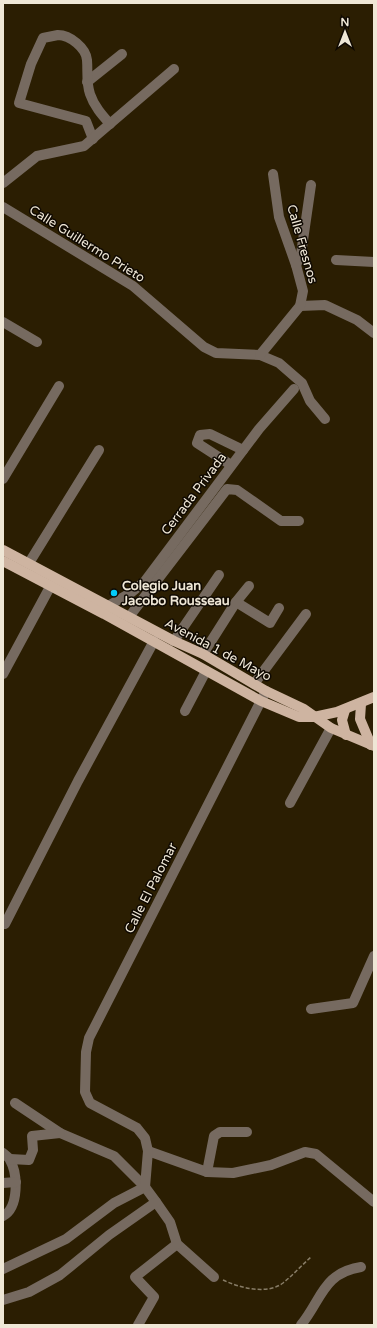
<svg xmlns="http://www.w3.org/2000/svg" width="377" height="1328" viewBox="0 0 377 1328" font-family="'Varela Round',sans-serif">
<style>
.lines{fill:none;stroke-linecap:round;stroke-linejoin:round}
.path{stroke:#877c66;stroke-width:1.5;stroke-dasharray:4 2;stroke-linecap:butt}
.minor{stroke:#766a60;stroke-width:10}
.major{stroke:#ceb4a1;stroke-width:10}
.poi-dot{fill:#03cbf9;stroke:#0f0902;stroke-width:1.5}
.labels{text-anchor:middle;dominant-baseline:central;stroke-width:3;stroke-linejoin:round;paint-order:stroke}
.street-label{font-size:13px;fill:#efe7d6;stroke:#0f0902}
.poi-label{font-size:13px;font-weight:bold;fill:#efe7d6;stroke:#0f0902;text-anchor:start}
</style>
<rect width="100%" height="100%" fill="#2b1e02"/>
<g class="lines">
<path class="path" d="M223 1280C240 1288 267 1295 283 1283 293 1275 302 1265 311 1257"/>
<g class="minor">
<polyline points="87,82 122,54"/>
<path d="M93 139 86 121 19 103 31 64 43 38C48 37 53 36 58 35 70 35 86 48 87 60 88 72 86 82 90 94 94 106 102 115 110 124"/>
<polyline points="3,183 37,156 84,146 174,69"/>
<polyline points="3,207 133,286 204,347 216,353 260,355 279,363 302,383 310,401 325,419"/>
<polyline points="336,260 374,262"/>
<polyline points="296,265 301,254 311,185"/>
<polyline points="300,306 325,305 357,320 374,333"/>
<polyline points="3,322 37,342"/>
<polyline points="260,355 300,306 303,291 296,265 279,217 273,174"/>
<polyline points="231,465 197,443 200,435 210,434 243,450"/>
<polyline points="3,479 59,386"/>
<polyline points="29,563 99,450"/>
<polyline points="236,602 270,623 279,608"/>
<polyline points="108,606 132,592 145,581 259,429 294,389"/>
<polyline points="129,617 227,489 237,490 281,521 299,521"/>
<polyline points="174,641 219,575"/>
<polyline points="203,654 236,602 249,586"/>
<polyline points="3,674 50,587"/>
<polyline points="254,684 306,614"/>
<polyline points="185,711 206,671"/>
<polyline points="290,803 331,728"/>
<polyline points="5,924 78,781 154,641"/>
<polyline points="311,1009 353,1003 374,956"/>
<polyline points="15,1103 60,1133 114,1156 145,1187 156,1202 170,1222 177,1244 214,1277"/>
<polyline points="148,1151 207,1172 233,1173 271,1165 305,1152 316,1154 374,1202"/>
<path d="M3 1153C5 1155 9 1157 10 1160 18 1174 19 1208 3 1216"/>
<polyline points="10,1159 29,1160 33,1150 32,1136 60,1133"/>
<polyline points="207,1172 214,1136 220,1132 247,1132"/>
<polyline points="3,1183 16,1182"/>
<polyline points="3,1269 66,1239 114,1203 145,1187 148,1151 145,1138 137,1128 90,1103 85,1092 86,1052 89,1038 266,691"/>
<polyline points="3,1300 29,1292 60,1275 109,1235 156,1202"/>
<polyline points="138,1325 154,1297 135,1277 177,1244"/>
<path d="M301 1325C322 1299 323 1273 361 1267"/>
</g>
<g class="major">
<polyline points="3,550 174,641 203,654 266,691 304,709 331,728 374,746"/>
<polyline points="3,561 104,614 261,701 299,717 314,717 337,712 374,697"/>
<polyline points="361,704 360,719 371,745"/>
<polyline points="345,710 342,720 346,735"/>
</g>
</g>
<circle class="poi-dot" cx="114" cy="593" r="4"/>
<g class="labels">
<g class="street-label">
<text transform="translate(87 244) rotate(32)">Calle Guillermo Prieto</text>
<text transform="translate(302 244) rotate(74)">Calle Fresnos</text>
<text transform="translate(194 494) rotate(-53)">Cerrada Privada</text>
<text transform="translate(218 650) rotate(28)">Avenida 1 de Mayo</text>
<text transform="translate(151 888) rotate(-63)">Calle El Palomar</text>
</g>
<g class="poi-label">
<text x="122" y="586">Colegio Juan<tspan x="122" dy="15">Jacobo Rousseau</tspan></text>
</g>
</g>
<rect width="377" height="1328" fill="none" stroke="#efe7d6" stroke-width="8"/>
<g transform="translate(345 32)" stroke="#0f0902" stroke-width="3" paint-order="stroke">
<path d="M0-3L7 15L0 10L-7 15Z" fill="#efe7d6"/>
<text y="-6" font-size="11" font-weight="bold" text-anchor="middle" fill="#efe7d6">N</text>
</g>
</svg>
